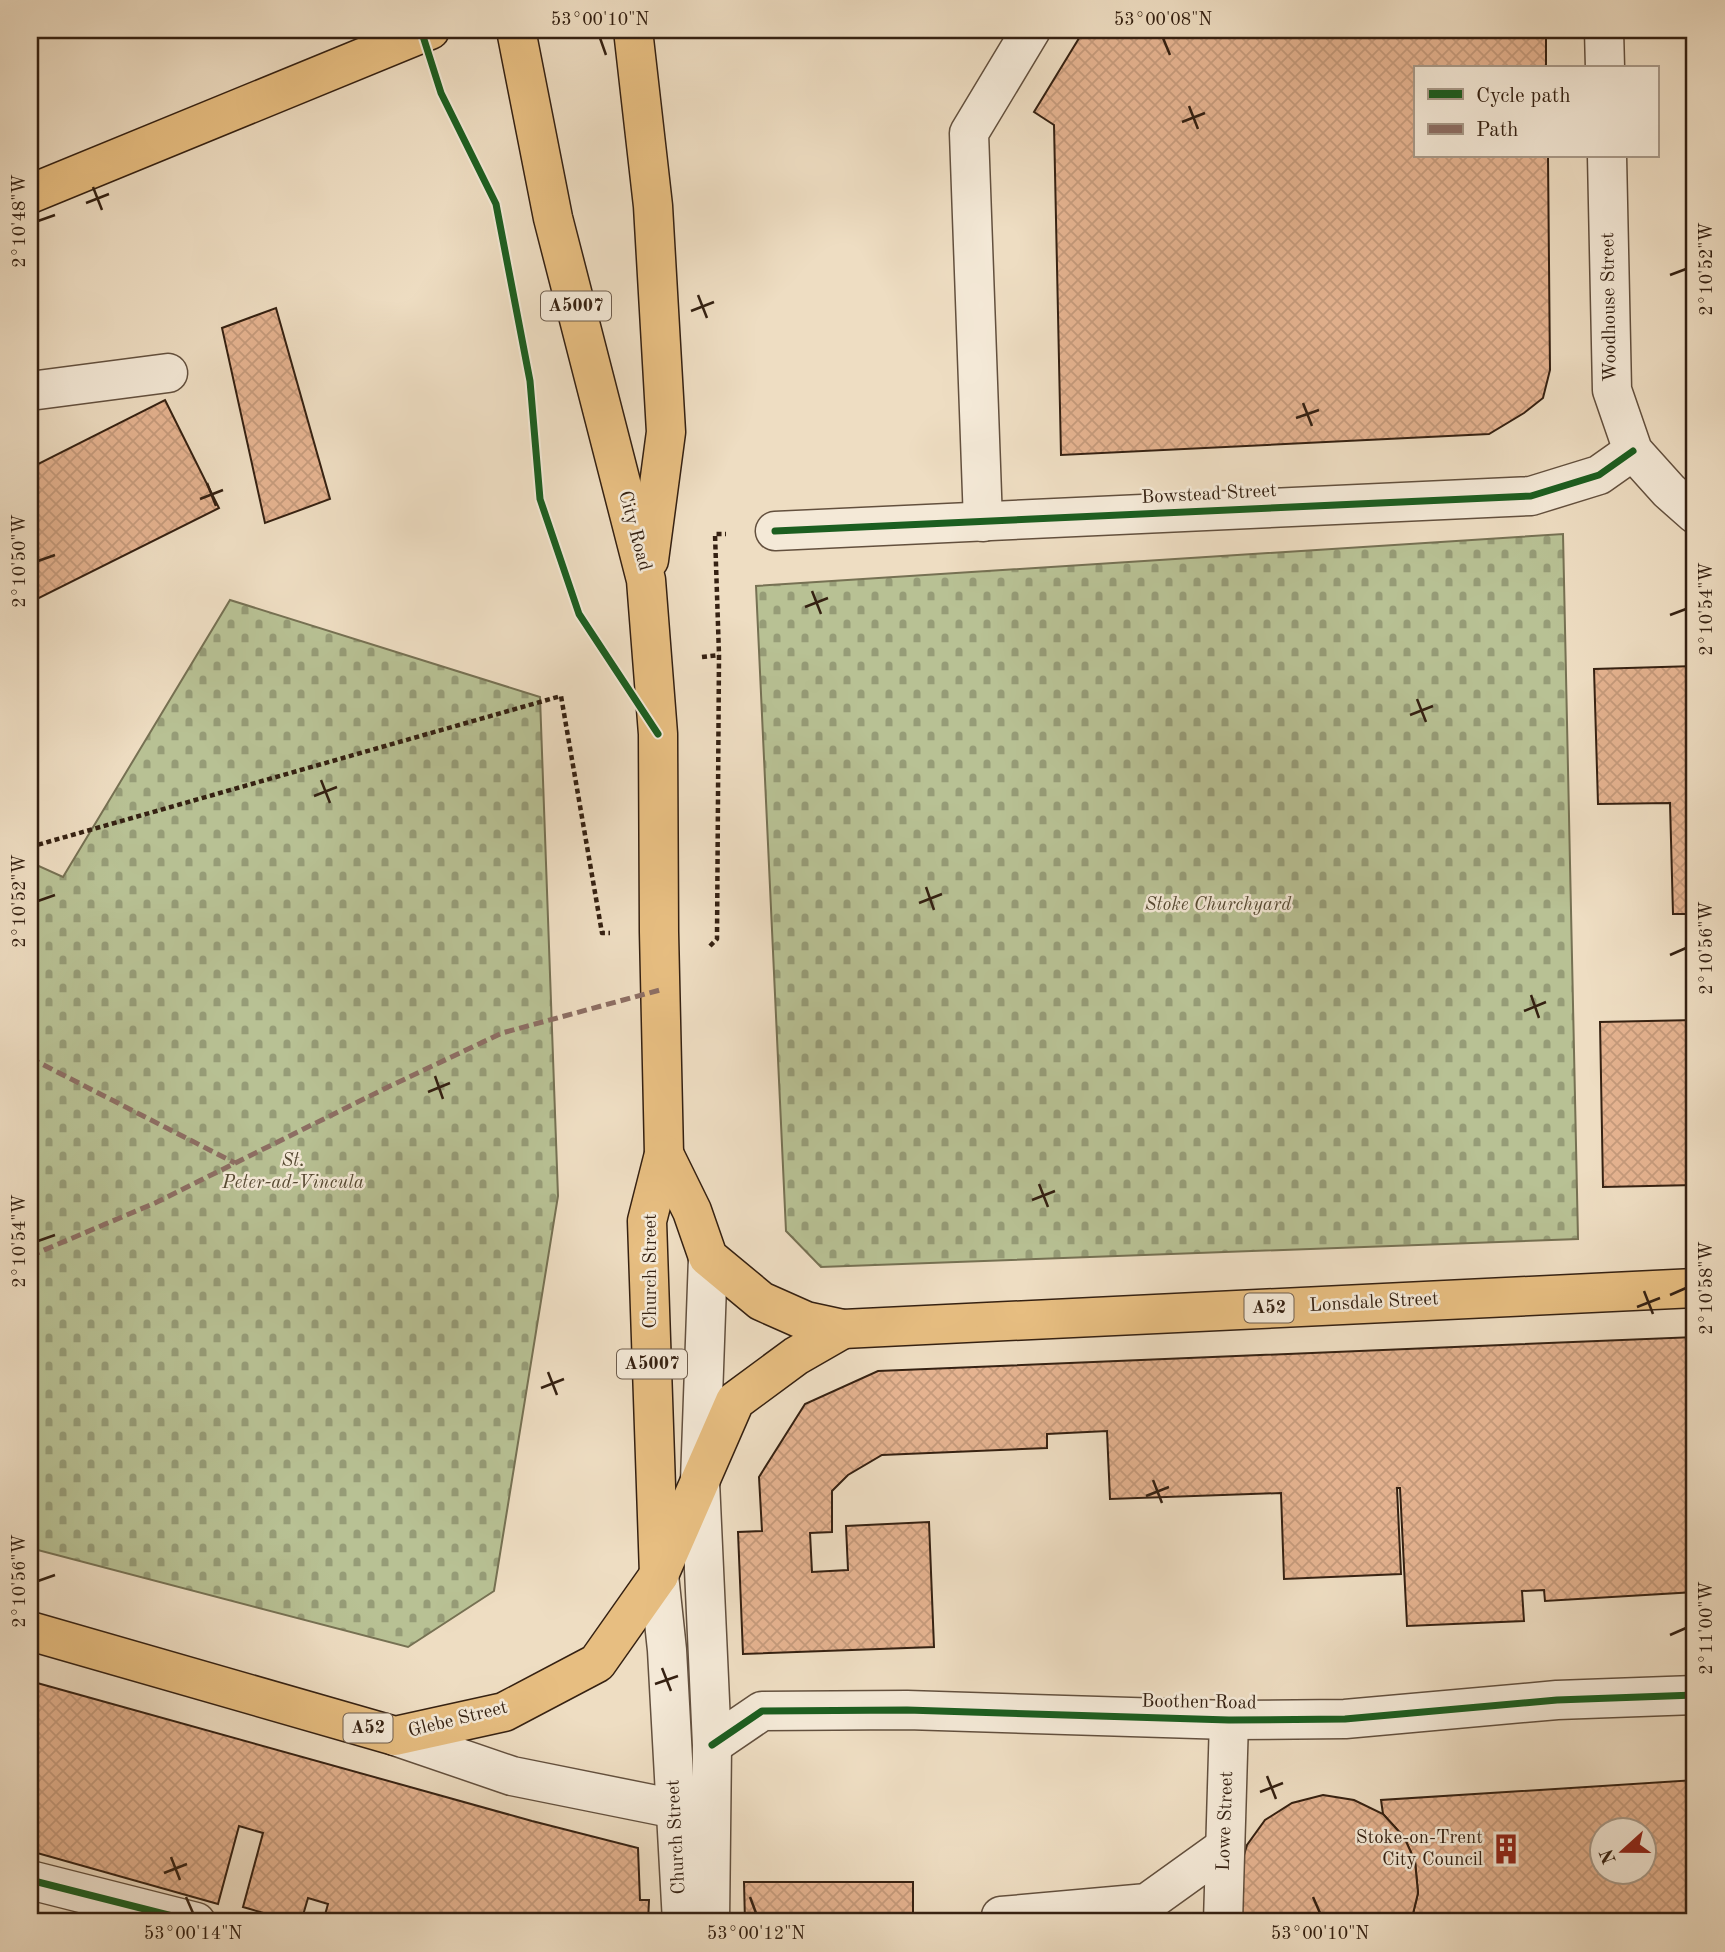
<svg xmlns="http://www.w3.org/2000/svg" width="1725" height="1952" viewBox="0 0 1725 1952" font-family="'Old Standard TT',serif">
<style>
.cemetery{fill:url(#cemetery-stones);stroke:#767153;stroke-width:2}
.building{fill:url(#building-cross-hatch);stroke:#352112;stroke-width:2;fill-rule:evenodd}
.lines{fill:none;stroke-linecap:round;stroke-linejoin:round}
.minor-casing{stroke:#63503e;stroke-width:41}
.major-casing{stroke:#352112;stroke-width:41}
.highway-casing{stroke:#352112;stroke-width:41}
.path{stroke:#352112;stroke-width:4.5;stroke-dasharray:5 3.5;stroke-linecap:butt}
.minor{stroke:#f4e9d7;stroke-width:38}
.major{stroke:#e7be81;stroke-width:38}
.highway{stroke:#e7be81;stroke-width:38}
.quiet{stroke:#8d6e63;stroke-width:5;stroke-dasharray:10 5;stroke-linecap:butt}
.cycleway-casing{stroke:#f4e9d7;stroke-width:11}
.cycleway{stroke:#1b5e20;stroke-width:7}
.ticks{fill:none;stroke:#352112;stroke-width:2.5}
.labels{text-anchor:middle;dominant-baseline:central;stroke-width:5;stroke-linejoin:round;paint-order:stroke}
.shield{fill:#f4e9d7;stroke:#6e5d4d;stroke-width:2}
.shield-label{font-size:18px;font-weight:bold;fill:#352112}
.street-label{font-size:19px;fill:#352112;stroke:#f4e9d7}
.park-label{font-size:19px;font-style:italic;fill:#564932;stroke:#f4e9d7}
.poi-label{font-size:19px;fill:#352112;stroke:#f4e9d7;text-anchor:end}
.neatline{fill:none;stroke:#352112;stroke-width:2.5}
.ticks-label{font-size:18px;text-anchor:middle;fill:#352112}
</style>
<defs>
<pattern id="cemetery-stones" width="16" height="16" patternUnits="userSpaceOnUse" patternTransform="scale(1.75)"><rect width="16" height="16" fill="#b8c194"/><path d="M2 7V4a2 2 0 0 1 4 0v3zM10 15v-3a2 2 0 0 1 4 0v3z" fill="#969c77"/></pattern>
<pattern id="building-cross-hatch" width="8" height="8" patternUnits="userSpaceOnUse" patternTransform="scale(1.75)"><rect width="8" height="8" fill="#e5b390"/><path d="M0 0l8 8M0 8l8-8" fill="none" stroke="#c59a7b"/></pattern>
</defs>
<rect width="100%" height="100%" fill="#eeddc2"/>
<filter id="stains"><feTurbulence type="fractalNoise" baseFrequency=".00286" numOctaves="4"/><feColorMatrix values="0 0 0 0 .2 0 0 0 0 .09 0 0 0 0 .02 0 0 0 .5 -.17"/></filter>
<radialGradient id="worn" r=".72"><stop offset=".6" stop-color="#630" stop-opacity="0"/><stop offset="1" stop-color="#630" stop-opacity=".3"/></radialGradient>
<g class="cemetery">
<polygon points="1563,534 1578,1239 821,1267 786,1231 756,586"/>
<polygon points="230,600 540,697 558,1196 494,1591 408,1647 30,1548 30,862 63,877"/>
</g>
<g class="building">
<polygon points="1084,30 1546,30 1546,68 1415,68 1415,156 1548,156 1550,370 1543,398 1524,413 1489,434 1061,455 1054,125 1034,112"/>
<polygon points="276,308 330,499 265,523 222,328"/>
<polygon points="165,400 219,508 37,599 30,585 30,468"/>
<polygon points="1695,666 1695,914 1673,914 1670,803 1598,804 1594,669"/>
<polygon points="1695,1020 1695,1185 1603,1187 1600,1022"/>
<polygon points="1695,1337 1695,1592 1545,1601 1544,1590 1522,1591 1524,1621 1407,1626 1400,1488 1397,1488 1401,1574 1284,1579 1281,1493 1110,1499 1107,1431 1047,1434 1047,1448 882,1455 848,1475 832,1491 832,1532 810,1533 812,1572 848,1570 846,1526 929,1522 934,1647 743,1654 738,1532 762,1531 759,1477 805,1404 878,1371"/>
<polygon points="30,1681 532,1821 638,1848 640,1900 649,1900 648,1922 323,1922 328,1904 308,1898 301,1922 295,1922 243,1907 263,1833 239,1826 218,1904 30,1851"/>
<path d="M1695 1780V1922H1411L1418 1893 1415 1861 1404 1837 1383 1814 1381 1800ZM1602 1829H1644V1871H1602Z"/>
<polygon points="1323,1795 1354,1800 1383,1814 1404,1837 1415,1861 1418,1893 1411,1922 1246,1922 1239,1905 1238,1875 1247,1845 1265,1820 1292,1803"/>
<polygon points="744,1882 913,1882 913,1922 745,1922"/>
</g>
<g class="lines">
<g class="minor-casing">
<g id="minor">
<polyline points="1604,30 1605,68"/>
<polyline points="1607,156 1612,390 1633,451 1669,491 1695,514"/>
<polyline points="30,391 168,373"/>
<polyline points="983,522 969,133 1031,30"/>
<polyline points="775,531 1531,496 1599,475 1633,451"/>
<polyline points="708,1257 700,1481 712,1745 710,1922"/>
<polyline points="659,1575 667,1650 682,1922"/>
<polyline points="395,1736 512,1776 676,1809 702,1811"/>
<polyline points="712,1745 762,1711 907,1710 1229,1720 1345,1719 1557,1700 1695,1695"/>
<polyline points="30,1880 196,1922"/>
<polyline points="1001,1916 1147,1903 1225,1847"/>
<polyline points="1223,1922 1229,1720"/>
</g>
</g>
<g class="major-casing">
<g id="major">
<polyline points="516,30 553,218 646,580 658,734 659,932 664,1154 647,1221 659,1575"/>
<polyline points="633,30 653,206 666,432 649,560"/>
<polyline points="664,1154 692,1211 708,1257 761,1301 806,1321 843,1329 1695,1288"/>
<polyline points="30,1631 395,1736 504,1712 597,1663 659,1575 735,1401 796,1356 843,1329"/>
</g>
</g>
<g class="highway-casing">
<polyline id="highway" points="30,194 430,30"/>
</g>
<g class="path">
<polyline points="702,657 719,655"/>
<polyline points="30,847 561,696 602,933 610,933"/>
<polyline points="710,946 717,939 719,655 715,534 726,534"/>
</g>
<use href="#minor" class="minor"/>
<use href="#major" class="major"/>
<use href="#highway" class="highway"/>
<g class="quiet">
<polyline points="30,1058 235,1163"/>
<polyline points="30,1256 155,1203 388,1087 502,1033 660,990"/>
</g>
<g class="cycleway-casing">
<g id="cycleway">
<polyline points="421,30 441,93 496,204 530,381 540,499 579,614 658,734"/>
<polyline points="775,531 1531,496 1599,475 1633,451"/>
<polyline points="712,1745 762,1711 907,1710 1229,1720 1345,1719 1557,1700 1695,1695"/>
<polyline points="30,1880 196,1922"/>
</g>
</g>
<use href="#cycleway" class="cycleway"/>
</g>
<path class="ticks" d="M600 38 606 55M1163 38 1170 55M1189 106 1198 129M1182 122 1205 113M93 187 102 210M86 203 109 194M38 221 55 215M1670 275 1686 269M698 295 707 318M691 311 714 302M1303 403 1312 426M1296 418 1319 410M207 483 216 506M200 499 223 490M38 561 55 555M812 591 821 614M805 607 828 598M1670 615 1686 609M1417 699 1426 722M1410 715 1433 706M321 780 330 803M314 796 337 787M926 887 934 910M38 901 55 895M919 903 942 894M1670 955 1686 948M1531 995 1539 1018M1524 1011 1546 1002M435 1076 443 1099M428 1092 450 1083M1039 1184 1048 1207M1032 1200 1055 1191M38 1241 55 1235M1644 1291 1653 1314M1670 1295 1686 1288M1637 1307 1660 1298M548 1372 557 1395M541 1388 564 1379M1153 1480 1162 1503M1146 1496 1169 1487M38 1581 55 1575M1670 1635 1686 1628M662 1668 671 1691M655 1684 678 1676M1267 1776 1276 1799M1260 1792 1283 1783M171 1857 180 1880M164 1873 187 1864M186 1897 193 1913M750 1897 756 1913M1313 1897 1320 1913"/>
<defs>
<g id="building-bare" transform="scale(2.415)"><path d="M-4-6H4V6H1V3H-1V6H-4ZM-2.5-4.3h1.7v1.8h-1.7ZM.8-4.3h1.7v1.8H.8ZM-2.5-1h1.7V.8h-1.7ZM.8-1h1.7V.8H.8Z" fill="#8f2418" stroke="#f4e9d7" stroke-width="2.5" paint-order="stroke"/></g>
</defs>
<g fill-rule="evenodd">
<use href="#building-bare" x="1506" y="1849"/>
</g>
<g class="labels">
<g class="shield">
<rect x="541" y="291.5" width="70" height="29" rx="5"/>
<rect x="1244.5" y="1293.5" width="49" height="29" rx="5"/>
<rect x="617" y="1349.5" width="70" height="29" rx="5"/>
<rect x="343.5" y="1713.5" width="49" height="29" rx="5"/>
</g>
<g class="shield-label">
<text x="576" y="306">A5007</text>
<text x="1269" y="1308">A52</text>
<text x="652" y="1364">A5007</text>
<text x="368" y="1728">A52</text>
</g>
<g class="street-label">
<text transform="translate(1610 307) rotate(-91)">Woodhouse Street</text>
<text transform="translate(1209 495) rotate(-3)">Bowstead Street</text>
<text transform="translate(634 531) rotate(75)">City Road</text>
<text transform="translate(651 1271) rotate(-90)">Church Street</text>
<text transform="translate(1374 1303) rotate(-3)">Lonsdale Street</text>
<text transform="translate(1199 1703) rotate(1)">Boothen Road</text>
<text transform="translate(458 1720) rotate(-14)">Glebe Street</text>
<text transform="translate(1226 1821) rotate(-88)">Lowe Street</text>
<text transform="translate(677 1837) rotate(-93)">Church Street</text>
</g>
<g class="park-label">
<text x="1218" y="905">Stoke Churchyard</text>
<text x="293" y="1161">St.<tspan x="293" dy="22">Peter-ad-Vincula</tspan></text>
</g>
<g class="poi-label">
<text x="1483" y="1838">Stoke-on-Trent<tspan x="1483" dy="22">City Council</tspan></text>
</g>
</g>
<rect width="1725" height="1952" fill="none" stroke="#eeddc2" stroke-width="77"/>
<rect x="1414" y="66" width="245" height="91" fill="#f4e9d7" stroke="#a89988" stroke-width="2"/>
<rect x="1428" y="89" width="35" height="10" fill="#1b5e20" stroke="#a89988" stroke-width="2"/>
<text x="1476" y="102" font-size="21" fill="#352112">Cycle path</text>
<rect x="1428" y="124" width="35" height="10" fill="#8d6e63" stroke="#a89988" stroke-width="2"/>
<text x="1476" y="136" font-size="21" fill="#352112">Path</text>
<g transform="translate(1623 1851) rotate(249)"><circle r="33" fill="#f4e9d7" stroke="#a89988" stroke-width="2"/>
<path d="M0-5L12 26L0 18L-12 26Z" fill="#8f2418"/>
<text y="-10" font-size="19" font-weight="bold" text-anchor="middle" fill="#352112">N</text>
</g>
<rect x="38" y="38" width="1648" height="1875" class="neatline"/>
<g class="ticks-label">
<text x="600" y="25">53°00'10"N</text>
<text x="1163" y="25">53°00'08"N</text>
<text transform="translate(19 221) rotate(-90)" y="6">2°10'48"W</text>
<text transform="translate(1706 269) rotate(-90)" y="6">2°10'52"W</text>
<text transform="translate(19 561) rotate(-90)" y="6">2°10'50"W</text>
<text transform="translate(1706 609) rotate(-90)" y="6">2°10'54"W</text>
<text transform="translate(19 901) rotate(-90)" y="6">2°10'52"W</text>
<text transform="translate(1706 948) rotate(-90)" y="6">2°10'56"W</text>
<text transform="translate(19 1241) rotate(-90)" y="6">2°10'54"W</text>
<text transform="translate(1706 1288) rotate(-90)" y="6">2°10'58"W</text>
<text transform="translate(19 1581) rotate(-90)" y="6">2°10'56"W</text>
<text transform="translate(1706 1628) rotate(-90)" y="6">2°11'00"W</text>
<text x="193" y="1939">53°00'14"N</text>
<text x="756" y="1939">53°00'12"N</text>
<text x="1320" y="1939">53°00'10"N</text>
</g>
<rect width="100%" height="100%" filter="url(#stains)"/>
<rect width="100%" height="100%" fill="url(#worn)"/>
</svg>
